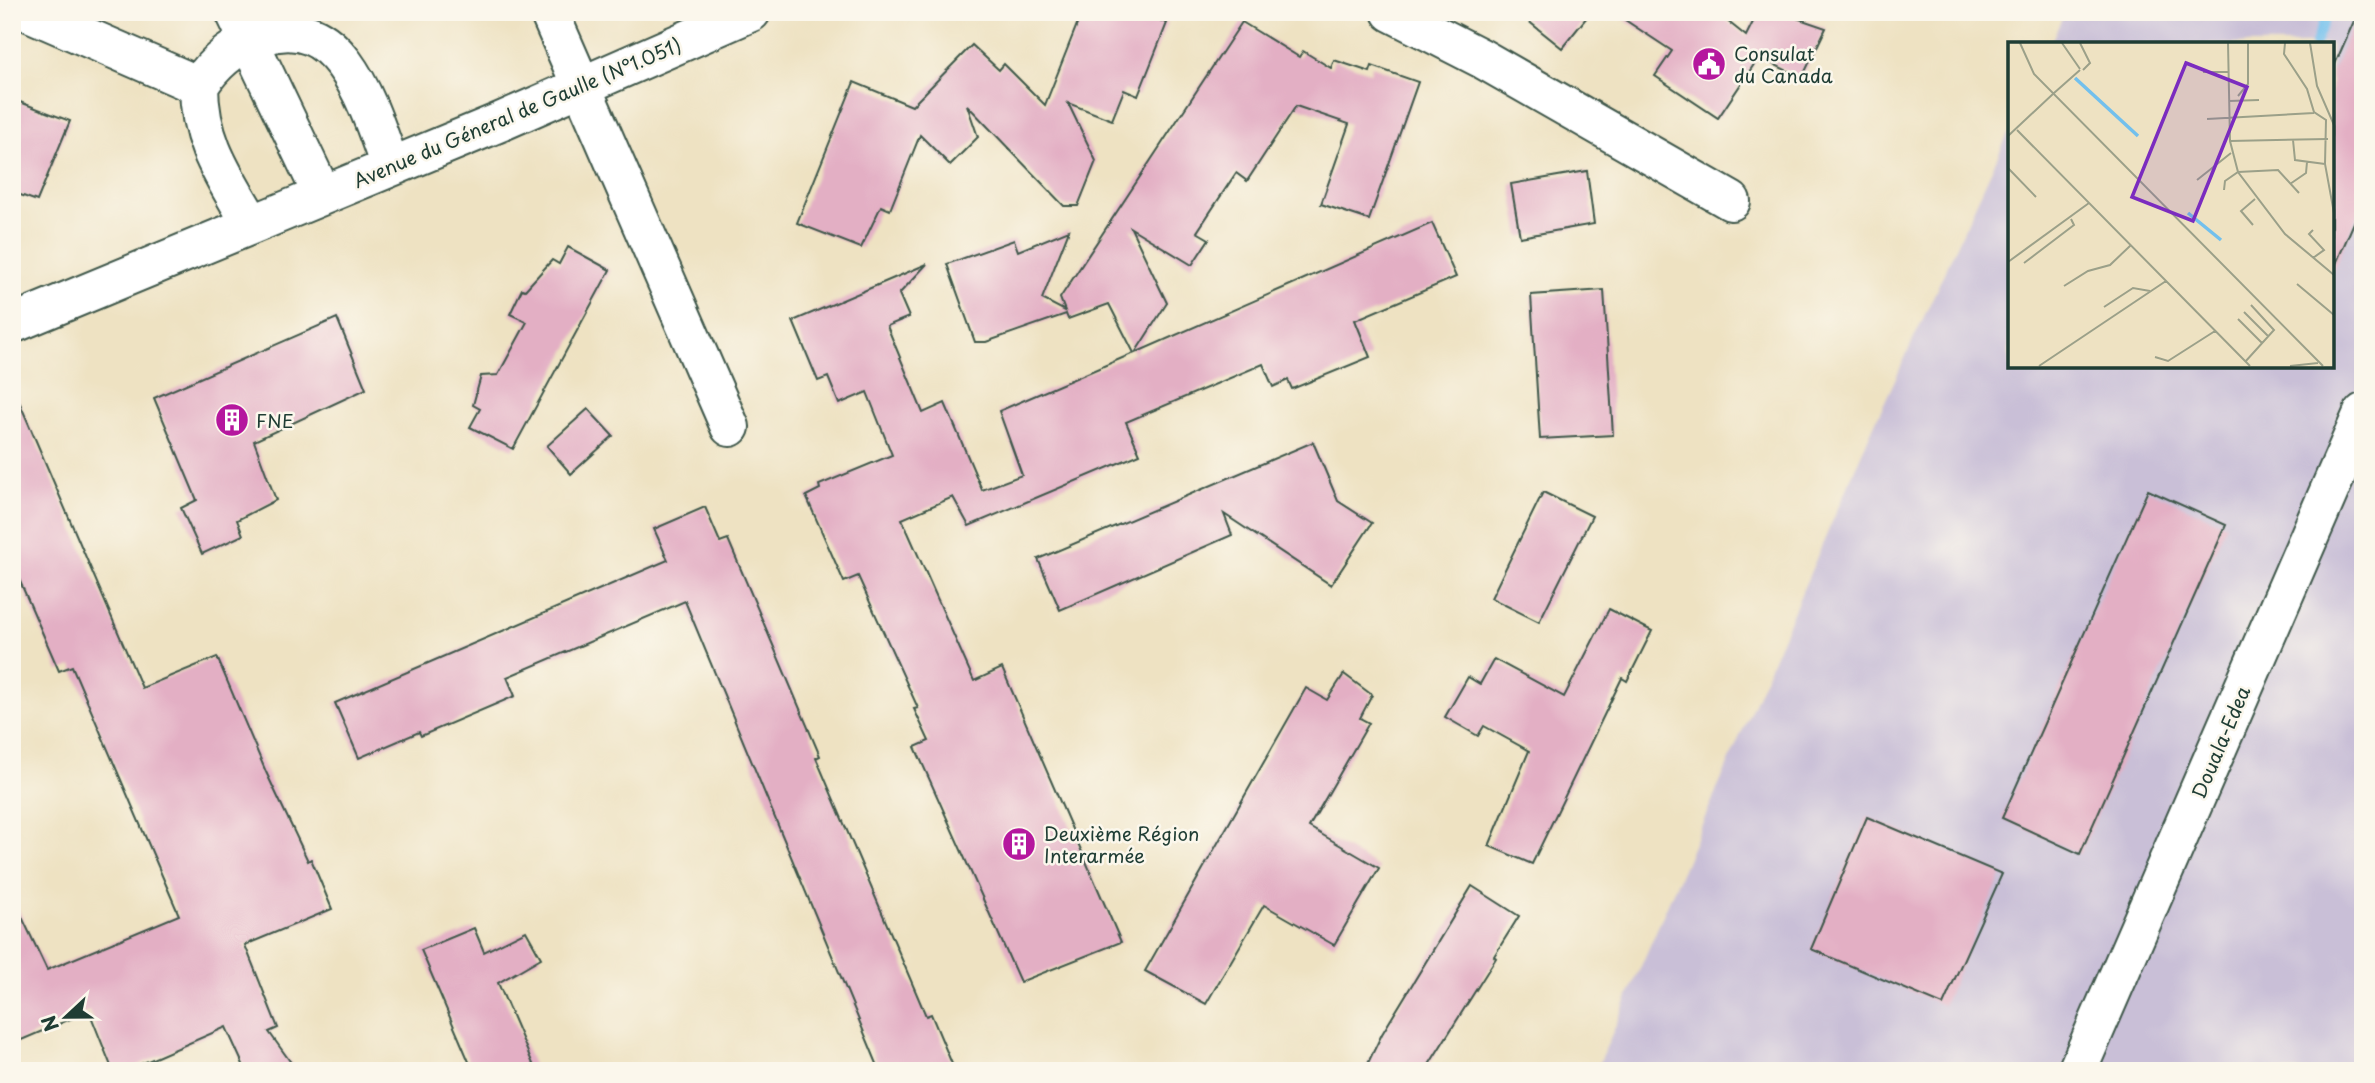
<svg xmlns="http://www.w3.org/2000/svg" width="2375" height="1083" viewBox="0 0 2375 1083" font-family="'Playpen Sans',sans-serif">
<style>
.industrial{fill:#c9bfd7}
.lines{fill:none;stroke-linecap:round;stroke-linejoin:round}
.stream{stroke:#72c0ed;stroke-width:10}
.building{fill:#e3afc4}
.minor-casing{stroke:#3e5649;stroke-width:42}
.major-casing{stroke:#3e5649;stroke-width:42}
.minor{stroke:#fff;stroke-width:38}
.major{stroke:#fff;stroke-width:38}
.labels{text-anchor:middle;dominant-baseline:central;stroke-width:5;stroke-linejoin:round;paint-order:stroke}
.poi-label{font-size:19px;fill:#1f3d34;stroke:#fbf7ec;text-anchor:start}
.street-label{font-size:19px;fill:#1f3d34;stroke:#fbf7ec}
.inset-river{fill:none;stroke:#72c0ed;stroke-width:3.5}
.inset-road{fill:none;stroke:#9ba089;stroke-width:2}
.view{fill:#7b2cbf;fill-opacity:0.15;stroke:#7b2cbf;stroke-width:3.5}
.inset-edge{fill:none;stroke:#1f3d34;stroke-width:3.5}
</style>
<rect width="100%" height="100%" fill="#fbf7ec"/>
<filter id="ink" filterUnits="userSpaceOnUse"><feTurbulence type="fractalNoise" baseFrequency=".0143" numOctaves="2"/><feDisplacementMap in="SourceGraphic" scale="14" xChannelSelector="R" yChannelSelector="G"/><feConvolveMatrix kernelMatrix="1 2 1 2 8 2 1 2 1" color-interpolation-filters="sRGB"/></filter>
<filter id="wash" filterUnits="userSpaceOnUse"><feTurbulence type="fractalNoise" baseFrequency=".00686" numOctaves="4" result="noise"/><feDisplacementMap in="SourceGraphic" scale="28" xChannelSelector="R" yChannelSelector="G"/><feGaussianBlur stdDeviation="1.57" result="paint"/><feColorMatrix in="noise" values="0 0 0 0 0 0 0 0 0 0 0 0 0 0 0 0 0 1.4 0 .05"/><feComposite in="paint" operator="in"/></filter>
<g filter="url(#wash)">
<rect width="100%" height="100%" fill="#eee2c2"/>
<polygon class="industrial" points="2065,12 2363,12 2363,1071 1596,1071 1869,436 2009,132 2009,366 2331,366 2331,44 2050,44"/>
<g class="lines">
<polyline class="stream" points="2315,44 2328,12"/>
</g>
<g id="blocks">
<g class="building">
<polygon points="1082,12 1162,12 1159,20 1167,23 1138,96 1124,90 1112,120 1068,103 1096,161 1078,206 1064,206 967,105 978,137 950,165 920,135 890,210 881,206 861,248 797,223 854,82 912,106 972,45 999,70 1004,64 1045,105"/>
<polygon points="1517,12 1591,12 1562,48"/>
<polygon points="1613,12 1716,12 1746,36 1758,12 1779,12 1826,28 1802,78 1759,57 1718,118 1655,76 1672,51"/>
<polygon points="2358,12 2363,12 2363,202 2331,275 2331,73"/>
<polygon points="1242,22 1299,57 1303,51 1331,68 1334,60 1370,72 1372,66 1418,82 1369,220 1321,204 1349,124 1296,106 1247,181 1236,173 1197,232 1209,239 1192,265 1131,228 1167,303 1135,353 1432,223 1456,277 1355,320 1370,357 1292,389 1288,380 1273,387 1263,364 1126,422 1140,454 969,526 953,497 902,519 974,681 1002,668 1121,942 1020,982 915,747 929,741 914,709 918,708 858,576 844,582 806,496 820,489 819,485 892,455 867,392 839,404 828,377 818,381 793,321 927,264 899,294 909,317 887,326 923,413 945,403 982,490 1022,475 999,411 1134,353 1109,304 1068,319 1066,314 986,342 975,342 947,264 1014,240 1018,251 1069,230 1042,299 1065,311 1060,298"/>
<polygon points="12,99 70,121 37,201 12,192"/>
<polygon points="1587,171 1594,224 1520,237 1511,184"/>
<polygon points="568,247 610,270 513,449 470,427 480,409 473,405 481,376 498,375 527,322 510,314 522,289 525,290 552,260 559,264"/>
<polygon points="1604,290 1613,435 1540,439 1531,295"/>
<polygon points="337,318 366,389 254,441 276,500 237,520 243,535 202,554 181,508 197,500 154,398"/>
<polygon points="12,385 142,688 217,657 266,772 308,861 311,859 332,909 245,945 278,1028 269,1032 297,1071 246,1071 226,1027 125,1071 113,1071 89,1011 12,1044 12,896 47,970 179,915 72,666 59,671 12,563"/>
<polygon points="588,409 613,436 571,474 547,446"/>
<polygon points="1313,442 1338,501 1372,523 1331,585 1224,514 1232,535 1060,610 1038,559"/>
<polygon points="2148,490 2226,525 2080,854 2002,818"/>
<polygon points="1543,492 1592,516 1539,622 1491,598"/>
<polygon points="705,507 720,542 728,539 820,756 816,758 926,1016 931,1014 955,1071 880,1071 685,601 507,677 515,696 421,736 419,732 359,758 335,703 668,560 654,529"/>
<polygon points="1609,609 1652,631 1627,681 1622,678 1532,864 1489,846 1529,751 1484,726 1478,736 1445,717 1468,677 1480,684 1494,659 1564,697"/>
<polygon points="1344,674 1372,695 1360,718 1369,723 1309,827 1379,868 1334,945 1264,905 1206,1004 1145,971 1306,688 1327,700"/>
<polygon points="1867,817 2002,874 1943,1005 1811,949"/>
<polygon points="1472,886 1519,916 1494,956 1496,958 1425,1071 1364,1071 1382,1034"/>
<polygon points="474,928 484,952 526,931 541,958 498,983 536,1071 473,1071 421,950"/>
</g>
</g>
</g>
<g filter="url(#ink)">
<use href="#blocks" fill-opacity="0" stroke="#3e5649" stroke-width="2"/>
<g class="lines">
<g class="minor-casing">
<g id="minor">
<polyline points="29,12 199,86"/>
<polyline points="235,12 322,194"/>
<polyline points="549,12 730,427"/>
<polyline points="1391,12 1481,58 1731,201"/>
<path d="M251 223C224 176 199 142 199 86 215 61 236 44 265 35 342 10 370 111 390 166"/>
</g>
</g>
<g class="major-casing">
<g id="major">
<polyline points="12,324 500,122 751,12"/>
<polyline points="2077,1071 2363,413"/>
</g>
</g>
<use href="#minor" class="minor"/>
<use href="#major" class="major"/>
</g>
</g>
<defs>
<g id="civic-disc" transform="scale(1.75)"><circle r="9.5" fill="#b5179e" stroke="#fbf7ec"/><path d="M-.6-6.5H3V-4.5H.6V-3L4-1V1h2V6H-6V1h2V-1L-.6-3ZM-1.2 2.5V6h2.4V2.5Z" fill="#fff"/></g>
<g id="building-disc" transform="scale(1.75)"><circle r="9.5" fill="#b5179e" stroke="#fbf7ec"/><path d="M-4-6H4V6H1V3H-1V6H-4ZM-2.5-4.3h1.7v1.8h-1.7ZM.8-4.3h1.7v1.8H.8ZM-2.5-1h1.7V.8h-1.7ZM.8-1h1.7V.8H.8Z" fill="#fff"/></g>
</defs>
<g fill-rule="evenodd">
<use href="#civic-disc" x="1709" y="64"/>
<use href="#building-disc" x="232" y="420"/>
<use href="#building-disc" x="1019" y="844"/>
</g>
<g class="labels">
<g class="poi-label">
<text x="1734" y="53">Consulat<tspan x="1734" dy="22">du Canada</tspan></text>
<text x="256" y="420">FNE</text>
<text x="1044" y="833">Deuxième Région<tspan x="1044" dy="22">Interarmée</tspan></text>
</g>
<g class="street-label">
<text transform="translate(517 112) rotate(-23)">Avenue du Géneral de Gaulle (N°1.051)</text>
<text transform="translate(2220 742) rotate(-67)">Douala-Edea</text>
</g>
</g>
<g transform="translate(2008 42)">
<rect width="326" height="326" fill="#eee2c2"/>
<path class="inset-river" d="M67 36 130 94M180 171 213 198"/>
<path class="inset-road" d="M12 1 26 32 315 324M54 1 72 27M72 1 82 21 75 28M220 1 222 99 230 130 277 192 326 233M277 1 276 12 299 47 306 70 318 78 317 122 326 171M302 1 309 44 326 83M195 30H221M46 51 72 28M230 54 240 42V1M221 59 251 58M199 77 306 71M9 88 242 324M0 94 46 51M285 98 287 118 317 122M222 99 320 97M0 126 28 155M189 138 223 111M282 142 298 131 299 120M216 148 217 139 230 130 270 128 291 151M245 183 233 169 247 157M305 188 301 192 316 208 305 216M0 220 81 161M16 221 66 183 63 177M289 242 326 273M56 244 80 229 102 223 123 203M96 265 125 246 142 249M236 270 260 294M230 277 254 301M147 315 160 319 207 289M237 320 266 288 243 263M31 324 158 239M282 324 310 321"/>
<path class="view" d="M178 21 239 45 185 179 124 155Z"/>
<rect width="326" height="326" class="inset-edge"/>
</g>
<rect width="2375" height="1083" fill="none" stroke="#fbf7ec" stroke-width="42"/>
<g transform="translate(66 1017) rotate(248)" stroke="#fbf7ec" stroke-width="5" paint-order="stroke">
<path d="M0-5L12 26L0 18L-12 26Z" fill="#1f3d34"/>
<text y="-10" font-size="19" font-weight="bold" text-anchor="middle" fill="#1f3d34">N</text>
</g>
</svg>
